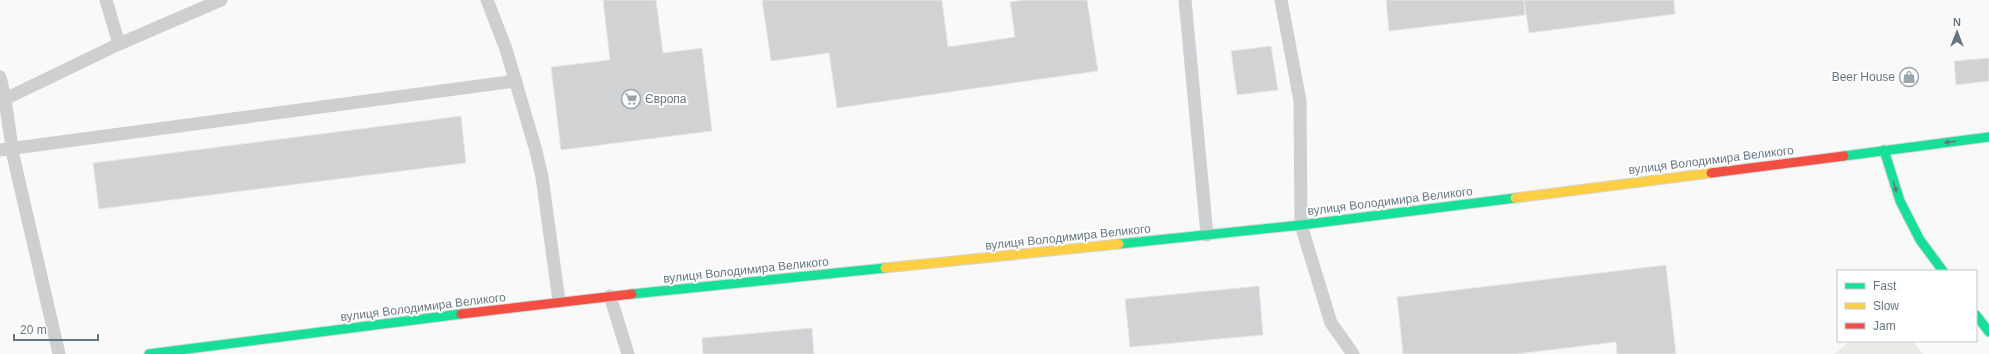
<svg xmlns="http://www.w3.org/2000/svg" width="1989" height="354" viewBox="0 0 1989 354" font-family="Arial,sans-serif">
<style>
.green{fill:#e8ebe6}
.building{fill:#d0d2d3;stroke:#e8e8e8}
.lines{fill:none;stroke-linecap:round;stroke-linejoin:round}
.fast-casing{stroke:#d5d6d7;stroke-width:11}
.slow-casing{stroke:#d5d6d7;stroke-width:11}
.jam-casing{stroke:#d5d6d7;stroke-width:11}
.lane{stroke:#cecfd0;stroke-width:13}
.fast{stroke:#16e098;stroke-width:9}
.slow{stroke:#ffcf43;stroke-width:9}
.jam{stroke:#f24e42;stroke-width:9}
.oneway{fill:#657683}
.labels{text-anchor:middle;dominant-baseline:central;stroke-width:4;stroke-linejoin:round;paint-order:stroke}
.poi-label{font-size:12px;fill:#657683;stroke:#fff;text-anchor:end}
.street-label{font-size:12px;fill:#657683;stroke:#fff}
</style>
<rect width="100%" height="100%" fill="#f9f9f9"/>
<polygon class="green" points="1850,341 1912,341 1923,354 1834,354"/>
<g class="building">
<polygon points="603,0 656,0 663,53 702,48 712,131 561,150 551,67 610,60"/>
<polygon points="762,0 942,0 948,47 1015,37 1010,2 1024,0 1087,0 1098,71 837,108 829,53 771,61"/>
<polygon points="1386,0 1524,0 1525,15 1389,31"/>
<polygon points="1524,0 1674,0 1675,14 1529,33"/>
<polygon points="1271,46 1278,90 1237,95 1231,51"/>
<polygon points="1989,58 1989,81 1956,85 1954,61"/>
<polygon points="461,116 466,163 99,209 93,163"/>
<polygon points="1666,265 1676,354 1617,354 1616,342 1516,354 1403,354 1397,297"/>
<polygon points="1259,286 1263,335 1130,347 1125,299"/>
<polygon points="812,328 814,354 703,354 702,338"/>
</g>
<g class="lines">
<g class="fast-casing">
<g id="fast">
<polyline points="1884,150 1900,201 1920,240 1943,271"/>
<polyline points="1844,156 1989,137"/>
<polyline points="1119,244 1301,225 1515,198"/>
<polyline points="632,294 885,268"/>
<polyline points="1976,315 1989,332"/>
<polyline points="149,354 461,314"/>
</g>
</g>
<g class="slow-casing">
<g id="slow">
<polyline points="1515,198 1711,173"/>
<polyline points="885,268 1119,244"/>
</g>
</g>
<g class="jam-casing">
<g id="jam">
<polyline points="1711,173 1844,156"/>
<polyline points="461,314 632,294"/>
</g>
</g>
<g class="lane">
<polyline points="106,0 119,44"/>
<polyline points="487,0 506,49 536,151 542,177 559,301"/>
<polyline points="1185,0 1207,235"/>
<polyline points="1281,0 1300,101 1301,225 1331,323 1353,354"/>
<polyline points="0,77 5,99"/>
<polyline points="0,150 516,81"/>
<polyline points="610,296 628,354"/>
<polyline points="59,354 13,155 5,99 119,44 221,0"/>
</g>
<use href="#fast" class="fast"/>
<use href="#slow" class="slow"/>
<use href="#jam" class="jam"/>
</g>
<defs><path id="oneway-solid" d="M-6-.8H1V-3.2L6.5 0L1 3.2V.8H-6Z"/></defs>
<g class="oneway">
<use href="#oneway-solid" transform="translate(1950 142) rotate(173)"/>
<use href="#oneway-solid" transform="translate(1895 187) rotate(72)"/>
</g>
<defs>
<g id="shop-ring" transform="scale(1)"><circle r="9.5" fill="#fff" stroke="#99a4ac" stroke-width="1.5"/><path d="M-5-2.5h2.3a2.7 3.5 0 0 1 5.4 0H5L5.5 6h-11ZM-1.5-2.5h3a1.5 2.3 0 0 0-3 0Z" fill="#99a4ac"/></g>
<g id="supermarket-ring" transform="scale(1)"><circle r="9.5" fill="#fff" stroke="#99a4ac" stroke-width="1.5"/><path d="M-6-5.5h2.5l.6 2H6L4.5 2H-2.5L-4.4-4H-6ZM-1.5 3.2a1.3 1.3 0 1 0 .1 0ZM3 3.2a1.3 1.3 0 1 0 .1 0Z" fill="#99a4ac"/></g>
</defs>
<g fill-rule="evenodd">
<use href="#shop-ring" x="1909" y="77"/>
<use href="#supermarket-ring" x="631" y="99"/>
</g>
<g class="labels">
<g class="poi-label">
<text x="1895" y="77">Beer House</text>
<text x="645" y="99" text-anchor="start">Європа</text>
</g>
<g class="street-label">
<text transform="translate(1711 160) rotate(-7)">вулиця Володимира Великого</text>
<text transform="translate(1390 201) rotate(-7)">вулиця Володимира Великого</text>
<text transform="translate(1068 237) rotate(-6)">вулиця Володимира Великого</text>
<text transform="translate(746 270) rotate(-6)">вулиця Володимира Великого</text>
<text transform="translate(423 307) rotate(-7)">вулиця Володимира Великого</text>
</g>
</g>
<rect x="1837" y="270" width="140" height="72" fill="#ffffff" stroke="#c1c8cd"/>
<rect x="1845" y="283" width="20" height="6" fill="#16e098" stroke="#c1c8cd"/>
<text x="1873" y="290" font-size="12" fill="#657683">Fast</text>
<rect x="1845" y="303" width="20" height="6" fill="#ffcf43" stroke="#c1c8cd"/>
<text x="1873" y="310" font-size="12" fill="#657683">Slow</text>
<rect x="1845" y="323" width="20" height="6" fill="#f24e42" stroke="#c1c8cd"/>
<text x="1873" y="330" font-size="12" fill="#657683">Jam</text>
<g transform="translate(1957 32)" stroke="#ffffff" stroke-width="3" paint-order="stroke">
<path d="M0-3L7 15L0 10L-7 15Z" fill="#657683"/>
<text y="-6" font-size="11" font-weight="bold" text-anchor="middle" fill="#657683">N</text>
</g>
<path d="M14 334v6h84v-6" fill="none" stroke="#657683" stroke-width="2"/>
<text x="20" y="334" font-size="12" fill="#657683" stroke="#ffffff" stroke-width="3" paint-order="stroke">20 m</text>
</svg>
